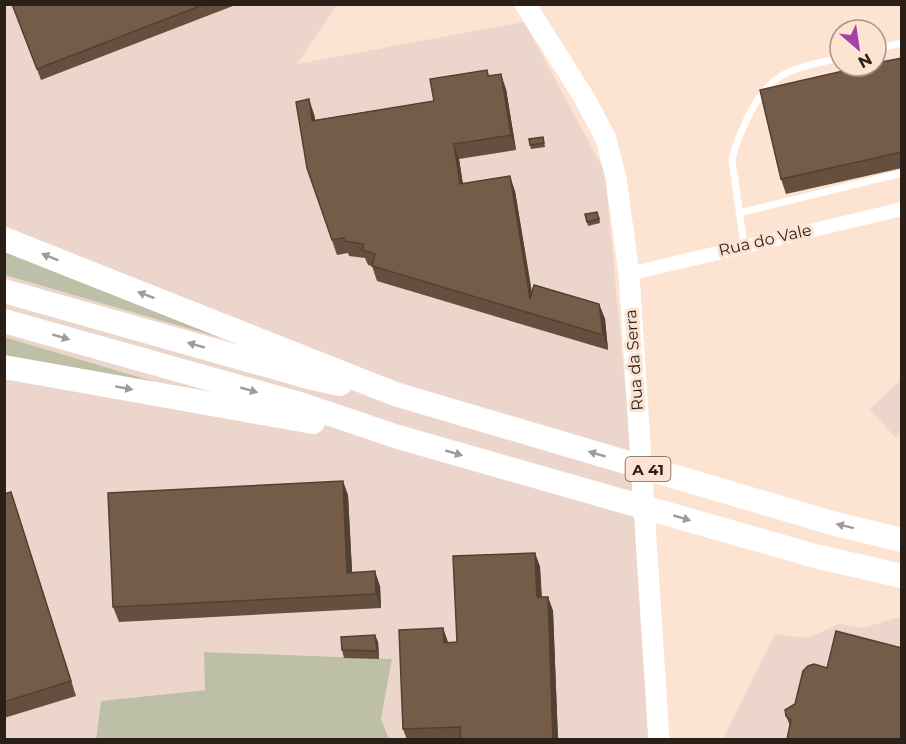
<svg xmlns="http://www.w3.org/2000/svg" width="906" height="744" viewBox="0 0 906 744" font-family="Montserrat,sans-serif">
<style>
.industrial{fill:#ecd5ca}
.green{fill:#bdbfa6}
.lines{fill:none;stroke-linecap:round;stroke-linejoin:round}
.service{stroke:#fff;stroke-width:7}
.minor{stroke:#fff;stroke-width:14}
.primary{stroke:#fff;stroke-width:21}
.motorway{stroke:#fff;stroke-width:24}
.wall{fill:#654f3f}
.shaded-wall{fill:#524033}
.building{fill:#755c49;stroke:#524033;stroke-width:1.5}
.oneway{fill:#a09b97}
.labels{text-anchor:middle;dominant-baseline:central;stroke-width:6;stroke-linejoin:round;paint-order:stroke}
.shield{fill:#fce3d2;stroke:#6a5a50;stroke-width:1.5}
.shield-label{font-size:15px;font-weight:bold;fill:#2b2018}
.street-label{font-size:16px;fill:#2b2018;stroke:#fce3d2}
</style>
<rect width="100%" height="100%" fill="#fce3d2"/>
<g class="industrial">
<polygon points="4,5 337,5 297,64 524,22 605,172 628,416 648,739 389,739 381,719 392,659 205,652 205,690 101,701 96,739 5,739"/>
<polygon points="901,380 901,432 895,437 870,409"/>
<polygon points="896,618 901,619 901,739 727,740 725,735 775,634 807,638 839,624 863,628"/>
</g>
<g class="green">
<polygon points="4,249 232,341 5,275"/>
<polygon points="4,337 155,382 5,359"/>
<polygon points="204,652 392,659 381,719 389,739 96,740 101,701 205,690"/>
</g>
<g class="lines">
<g class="service">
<polyline points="876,49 902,43"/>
<polyline points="739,213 902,173"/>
<path d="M744 244 732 160C734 146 741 134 746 121 769 71 791 69 840 58"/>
</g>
<polyline class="minor" points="629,274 902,209"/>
<polyline class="primary" points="525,4 585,99 606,139 616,178 629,274 659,740"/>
<g class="motorway">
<polyline points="4,239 395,394 832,523 902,540"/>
<polyline points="4,291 312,378 340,384"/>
<polyline points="4,321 300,404 398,437 815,556 902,576"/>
<polyline points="4,367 313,422"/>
</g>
</g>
<g class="wall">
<polygon points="12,4 238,4 41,80"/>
<polygon points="902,58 902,168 786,194 781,179"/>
<polygon points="487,70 489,76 506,89 516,150 459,159 463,184 515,191 532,292 599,304 605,319 608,350 377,281 372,266 368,265 365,258 349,256 348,253 337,255 307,168 314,114 315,120 434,101"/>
<polygon points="543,137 545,147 531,149 530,145"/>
<polygon points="599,216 600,223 588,226 587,222"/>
<polygon points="4,494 16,507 76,696 4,718"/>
<polygon points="348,495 352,573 380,586 381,608 119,622 113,607"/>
<polygon points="535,553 540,567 542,597 548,597 553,611 558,740 407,740 403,729 443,628 448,642 457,642"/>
<polygon points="375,635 378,642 379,659 344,658 342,650"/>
<polygon points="786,716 902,740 787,740 790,726"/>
</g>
<g class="shaded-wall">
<polygon points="501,74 506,89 516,150 511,135"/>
<polygon points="309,99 314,114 318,136 312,121"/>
<polygon points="454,144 459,159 465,199 460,184"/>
<polygon points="510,176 515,191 535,314 530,299"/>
<polygon points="599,304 605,319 608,350 603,335"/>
<polygon points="343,481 348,495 353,588 347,573"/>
<polygon points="11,492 16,507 76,696 71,681"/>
<polygon points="535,553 540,567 542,612 537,597"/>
<polygon points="375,571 380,586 381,608 376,594"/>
<polygon points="548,597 553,611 558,740 553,740"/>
<polygon points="443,628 448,643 444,643"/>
<polygon points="375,635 378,642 379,659 377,651"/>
</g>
<g class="building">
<polygon points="12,4 205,4 37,69"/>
<polygon points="902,58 902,152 781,179 760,90 865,66 876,66 876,63"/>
<polygon points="487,70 488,76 501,74 511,135 454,144 460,184 510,176 530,299 534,285 599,304 603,335 372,266 375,254 362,250 364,244 344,241 344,238 332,240 307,168 296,102 309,99 312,121 434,101 430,79"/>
<polygon points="543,137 544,143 530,145 529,139"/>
<polygon points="597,212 599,219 587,222 585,214"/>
<polygon points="343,481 347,573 375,571 376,594 113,607 108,493"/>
<polygon points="11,492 71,681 4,702 4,494"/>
<polygon points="535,553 537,597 548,597 553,740 461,740 460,727 403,729 399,630 443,628 444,643 457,642 453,556"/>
<polygon points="836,631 902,648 902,740 787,739 791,720 786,716 785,710 795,704 803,671 808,666 814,664 827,668"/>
<polygon points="375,635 377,651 342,650 341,637"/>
</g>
<defs><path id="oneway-solid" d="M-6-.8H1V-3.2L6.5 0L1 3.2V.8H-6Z" transform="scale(1.5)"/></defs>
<g class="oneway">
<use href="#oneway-solid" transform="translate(50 257) rotate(-158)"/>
<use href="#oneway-solid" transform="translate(146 295) rotate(-159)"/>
<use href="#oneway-solid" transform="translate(61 337) rotate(16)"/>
<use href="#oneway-solid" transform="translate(196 345) rotate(-164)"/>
<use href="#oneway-solid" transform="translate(124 388) rotate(10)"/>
<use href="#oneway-solid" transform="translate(249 390) rotate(16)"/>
<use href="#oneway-solid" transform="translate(454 453) rotate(16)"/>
<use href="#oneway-solid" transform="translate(597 454) rotate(-164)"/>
<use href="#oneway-solid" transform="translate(682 518) rotate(16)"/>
<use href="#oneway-solid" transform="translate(845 526) rotate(-166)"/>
</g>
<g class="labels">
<rect class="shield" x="625.5" y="457" width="45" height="24" rx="4.5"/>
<g class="shield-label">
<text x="648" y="469">A 41</text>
</g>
<g class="street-label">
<text transform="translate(765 240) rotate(-13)">Rua do Vale</text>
<text transform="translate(634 360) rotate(-94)">Rua da Serra</text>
</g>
</g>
<rect width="906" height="744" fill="none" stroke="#2b2018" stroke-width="12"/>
<g transform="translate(858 48) rotate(151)"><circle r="28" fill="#fce3d2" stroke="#a89588" stroke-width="1.5"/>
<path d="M0-4.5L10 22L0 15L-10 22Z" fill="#a442a8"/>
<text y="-9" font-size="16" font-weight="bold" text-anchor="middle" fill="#2b2018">N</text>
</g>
</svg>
